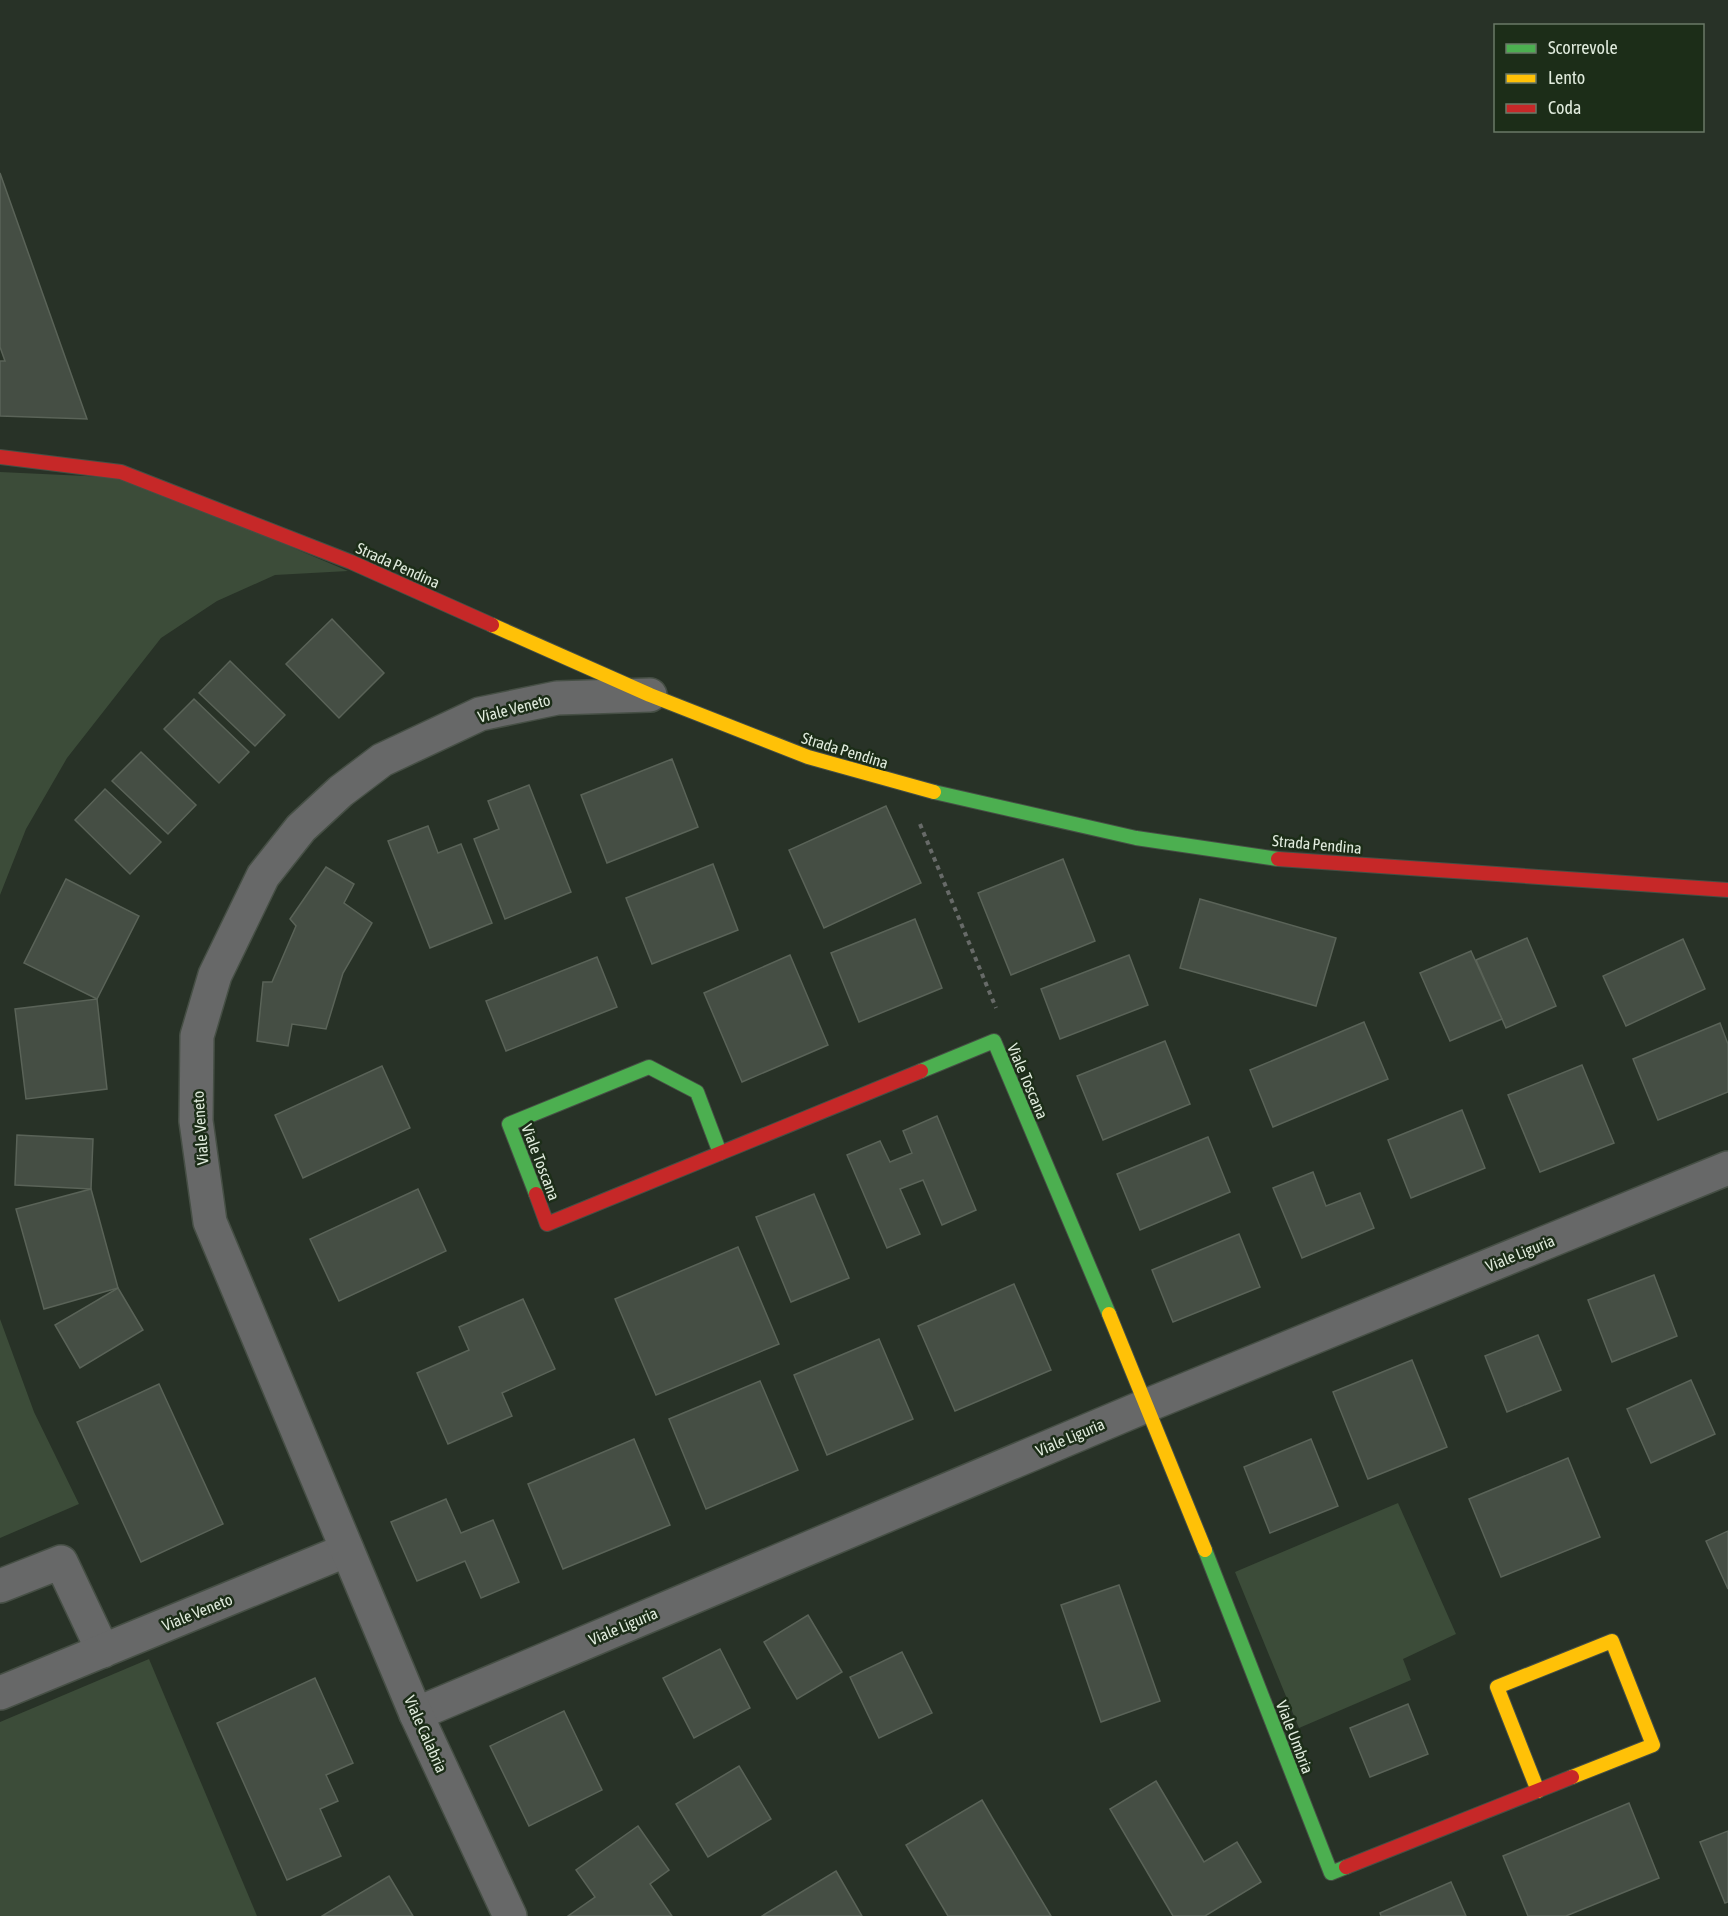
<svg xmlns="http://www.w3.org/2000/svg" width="1728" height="1916" viewBox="0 0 1728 1916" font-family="'Asap Condensed',sans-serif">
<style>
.green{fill:#3c4c39}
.building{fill:#454e44;stroke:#5a6358;stroke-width:1.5}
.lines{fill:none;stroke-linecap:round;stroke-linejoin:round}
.street-casing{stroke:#464f45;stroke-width:36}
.fast-casing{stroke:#464f45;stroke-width:16}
.slow-casing{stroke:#464f45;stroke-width:16}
.jam-casing{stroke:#464f45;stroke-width:16}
.path{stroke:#676a68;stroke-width:4;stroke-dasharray:4.5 4.5;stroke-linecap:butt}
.street{stroke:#676868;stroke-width:33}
.fast{stroke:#4caf50;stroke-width:14}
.slow{stroke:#ffc107;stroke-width:14}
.jam{stroke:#c62828;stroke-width:14}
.labels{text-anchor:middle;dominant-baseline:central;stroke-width:5;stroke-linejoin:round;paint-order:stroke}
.street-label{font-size:16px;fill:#e0ebdd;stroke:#1c2d18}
</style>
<rect width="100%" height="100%" fill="#283227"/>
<g class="green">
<polygon points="0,472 128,478 348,571 275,575 217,601 161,638 67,758 26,829 0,895"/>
<polygon points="0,1319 34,1412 79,1504 0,1538"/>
<polygon points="1398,1503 1456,1634 1403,1659 1411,1680 1299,1728 1235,1572"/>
<polygon points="149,1659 257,1916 0,1916 0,1722"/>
</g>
<g class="building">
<polygon points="0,173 87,419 0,416 0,361 5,361 0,347"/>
<polygon points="332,619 384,673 339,718 286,664"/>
<polygon points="230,661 285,715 255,746 199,693"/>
<polygon points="194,699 249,752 219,783 164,729"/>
<polygon points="141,752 196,805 168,834 112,781"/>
<polygon points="672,759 698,827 607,863 581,795"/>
<polygon points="529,785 571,892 505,919 474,839 499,829 488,801"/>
<polygon points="105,789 161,842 130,874 75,820"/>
<polygon points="886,806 921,883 824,928 789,850"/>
<polygon points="428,826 438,853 461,844 492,923 430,948 388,841"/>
<polygon points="1063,859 1095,941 1011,975 978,893"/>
<polygon points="713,864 738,930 652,964 626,898"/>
<polygon points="326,867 354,884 344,903 372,923 343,973 326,1029 292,1024 288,1046 257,1041 263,982 272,982 296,926 290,919"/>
<polygon points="66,879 139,916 97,999 24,963"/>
<polygon points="1200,899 1336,938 1316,1006 1180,968"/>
<polygon points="915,919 942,988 859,1022 831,953"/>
<polygon points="1527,938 1556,1006 1506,1028 1476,960"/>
<polygon points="1683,939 1705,989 1626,1026 1603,976"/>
<polygon points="1471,951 1502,1019 1450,1041 1420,973"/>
<polygon points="790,955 828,1045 742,1082 704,993"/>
<polygon points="1129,955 1148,1005 1060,1039 1041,989"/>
<polygon points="597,957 617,1007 506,1051 486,1001"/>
<polygon points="97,999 107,1089 26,1099 15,1009"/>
<polygon points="1364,1022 1388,1079 1273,1127 1250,1070"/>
<polygon points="1720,1023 1728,1044 1728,1092 1658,1120 1633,1059"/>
<polygon points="1165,1041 1190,1104 1103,1140 1077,1076"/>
<polygon points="1582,1065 1614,1143 1540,1172 1508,1095"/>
<polygon points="382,1066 410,1128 303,1178 275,1115"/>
<polygon points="1462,1110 1485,1168 1411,1198 1388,1140"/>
<polygon points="937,1116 976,1210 942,1225 923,1180 900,1189 920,1234 887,1248 847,1155 880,1141 890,1162 912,1153 903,1131"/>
<polygon points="17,1135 93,1139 91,1189 15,1185"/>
<polygon points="1208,1137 1230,1192 1140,1230 1117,1174"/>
<polygon points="1313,1172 1326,1206 1360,1193 1374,1228 1302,1258 1273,1188"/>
<polygon points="91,1189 118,1288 44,1309 16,1209"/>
<polygon points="418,1189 446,1251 339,1301 310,1239"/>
<polygon points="814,1194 849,1278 791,1302 756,1217"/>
<polygon points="1239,1234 1260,1287 1173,1322 1152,1270"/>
<polygon points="738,1247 779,1344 656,1395 615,1299"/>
<polygon points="1654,1275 1677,1336 1612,1362 1588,1300"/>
<polygon points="1014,1284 1051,1370 955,1411 918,1326"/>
<polygon points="118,1288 143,1330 80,1368 55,1325"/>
<polygon points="523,1299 555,1369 502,1393 512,1416 448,1444 417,1373 469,1350 459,1327"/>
<polygon points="1538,1335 1561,1390 1507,1412 1485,1356"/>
<polygon points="879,1339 913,1419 827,1455 794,1375"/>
<polygon points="1412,1360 1447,1447 1368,1479 1333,1392"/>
<polygon points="1691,1380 1715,1434 1651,1463 1627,1409"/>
<polygon points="760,1381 798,1470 706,1509 669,1419"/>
<polygon points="159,1384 223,1524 141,1562 77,1422"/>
<polygon points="634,1439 670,1525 563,1569 528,1484"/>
<polygon points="1311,1439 1338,1506 1270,1533 1244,1467"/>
<polygon points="1568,1458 1600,1537 1501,1577 1469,1499"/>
<polygon points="446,1499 461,1533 493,1520 519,1582 481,1598 465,1561 417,1581 391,1522"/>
<polygon points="1728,1531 1728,1589 1706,1541"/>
<polygon points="1119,1585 1160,1701 1101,1722 1061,1605"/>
<polygon points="808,1615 842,1672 797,1699 764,1642"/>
<polygon points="720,1649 750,1708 694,1738 663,1678"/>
<polygon points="902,1652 932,1713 879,1738 850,1677"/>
<polygon points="315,1678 353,1763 326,1775 338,1801 320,1809 341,1856 287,1880 217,1723"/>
<polygon points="1408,1704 1428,1754 1370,1777 1350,1728"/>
<polygon points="564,1711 602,1790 529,1826 490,1746"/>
<polygon points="739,1766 771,1819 708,1857 676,1804"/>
<polygon points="1156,1781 1204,1862 1237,1842 1261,1882 1205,1916 1173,1916 1110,1809"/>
<polygon points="982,1800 993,1819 1051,1916 948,1916 906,1845"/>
<polygon points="1629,1803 1659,1878 1566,1916 1528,1916 1503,1856"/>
<polygon points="638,1826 669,1870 650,1884 672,1916 568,1916 595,1897 576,1870"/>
<polygon points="1728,1831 1728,1902 1725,1903 1700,1842"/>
<polygon points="836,1871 862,1916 762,1916"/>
<polygon points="389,1876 413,1916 322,1916"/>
<polygon points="1451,1882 1466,1916 1381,1916 1380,1913"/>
</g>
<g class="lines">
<g class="street-casing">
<g id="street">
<polyline points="0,1586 61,1562 103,1651"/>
<polyline points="0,1693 347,1550"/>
<polyline points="416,1714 1148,1405 1728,1168"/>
<polyline points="510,1916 416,1714 210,1222 196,1121 197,1036 215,975 263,876 301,828 341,791 382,760 480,714 557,698 650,695"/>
</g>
</g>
<g class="fast-casing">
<g id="fast">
<polyline points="934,792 1136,838 1278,859"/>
<polyline points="921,1071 994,1041 1109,1314"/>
<polyline points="536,1194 509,1124 649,1067 697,1092 720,1153"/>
<polyline points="1205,1550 1331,1873 1346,1867"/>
</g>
</g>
<g class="slow-casing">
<g id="slow">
<polyline points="492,625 650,695 808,757 934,792"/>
<polyline points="1109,1314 1205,1550"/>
<polyline points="1538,1791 1497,1687 1612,1641 1653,1745 1572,1777"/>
</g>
</g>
<g class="jam-casing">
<g id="jam">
<polyline points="0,457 121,472 351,562 492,625"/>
<polyline points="1278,859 1728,890"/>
<polyline points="536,1194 547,1224 921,1071"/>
<polyline points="1346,1867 1572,1777"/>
</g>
</g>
<polyline class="path" points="920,824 996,1008"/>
<use href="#street" class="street"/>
<use href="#fast" class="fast"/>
<use href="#slow" class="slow"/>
<use href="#jam" class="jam"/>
</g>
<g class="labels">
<g class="street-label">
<text transform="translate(398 565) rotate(24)">Strada Pendina</text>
<text transform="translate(514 708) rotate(-14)">Viale Veneto</text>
<text transform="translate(845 750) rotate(17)">Strada Pendina</text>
<text transform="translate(1317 844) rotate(5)">Strada Pendina</text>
<text transform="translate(1028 1081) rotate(67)">Viale Toscana</text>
<text transform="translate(200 1128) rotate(-94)">Viale Veneto</text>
<text transform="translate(541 1162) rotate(69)">Viale Toscana</text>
<text transform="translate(1520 1253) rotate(-22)">Viale Liguria</text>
<text transform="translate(1070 1437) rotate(-23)">Viale Liguria</text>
<text transform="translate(197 1612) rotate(-22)">Viale Veneto</text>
<text transform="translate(623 1626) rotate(-23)">Viale Liguria</text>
<text transform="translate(426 1734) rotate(66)">Viale Calabria</text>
<text transform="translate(1295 1737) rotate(69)">Viale Umbria</text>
</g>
</g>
<rect x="1494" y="24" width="210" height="108" fill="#1c2d18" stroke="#6a7967" stroke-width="1.5"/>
<rect x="1506" y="44" width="30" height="9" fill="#4caf50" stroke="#6a7967" stroke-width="1.5"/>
<text x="1548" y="54" font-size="18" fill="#e0ebdd">Scorrevole</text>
<rect x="1506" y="74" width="30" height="9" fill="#ffc107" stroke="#6a7967" stroke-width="1.5"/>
<text x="1548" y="84" font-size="18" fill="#e0ebdd">Lento</text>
<rect x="1506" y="104" width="30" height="9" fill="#c62828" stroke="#6a7967" stroke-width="1.5"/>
<text x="1548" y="114" font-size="18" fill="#e0ebdd">Coda</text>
</svg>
